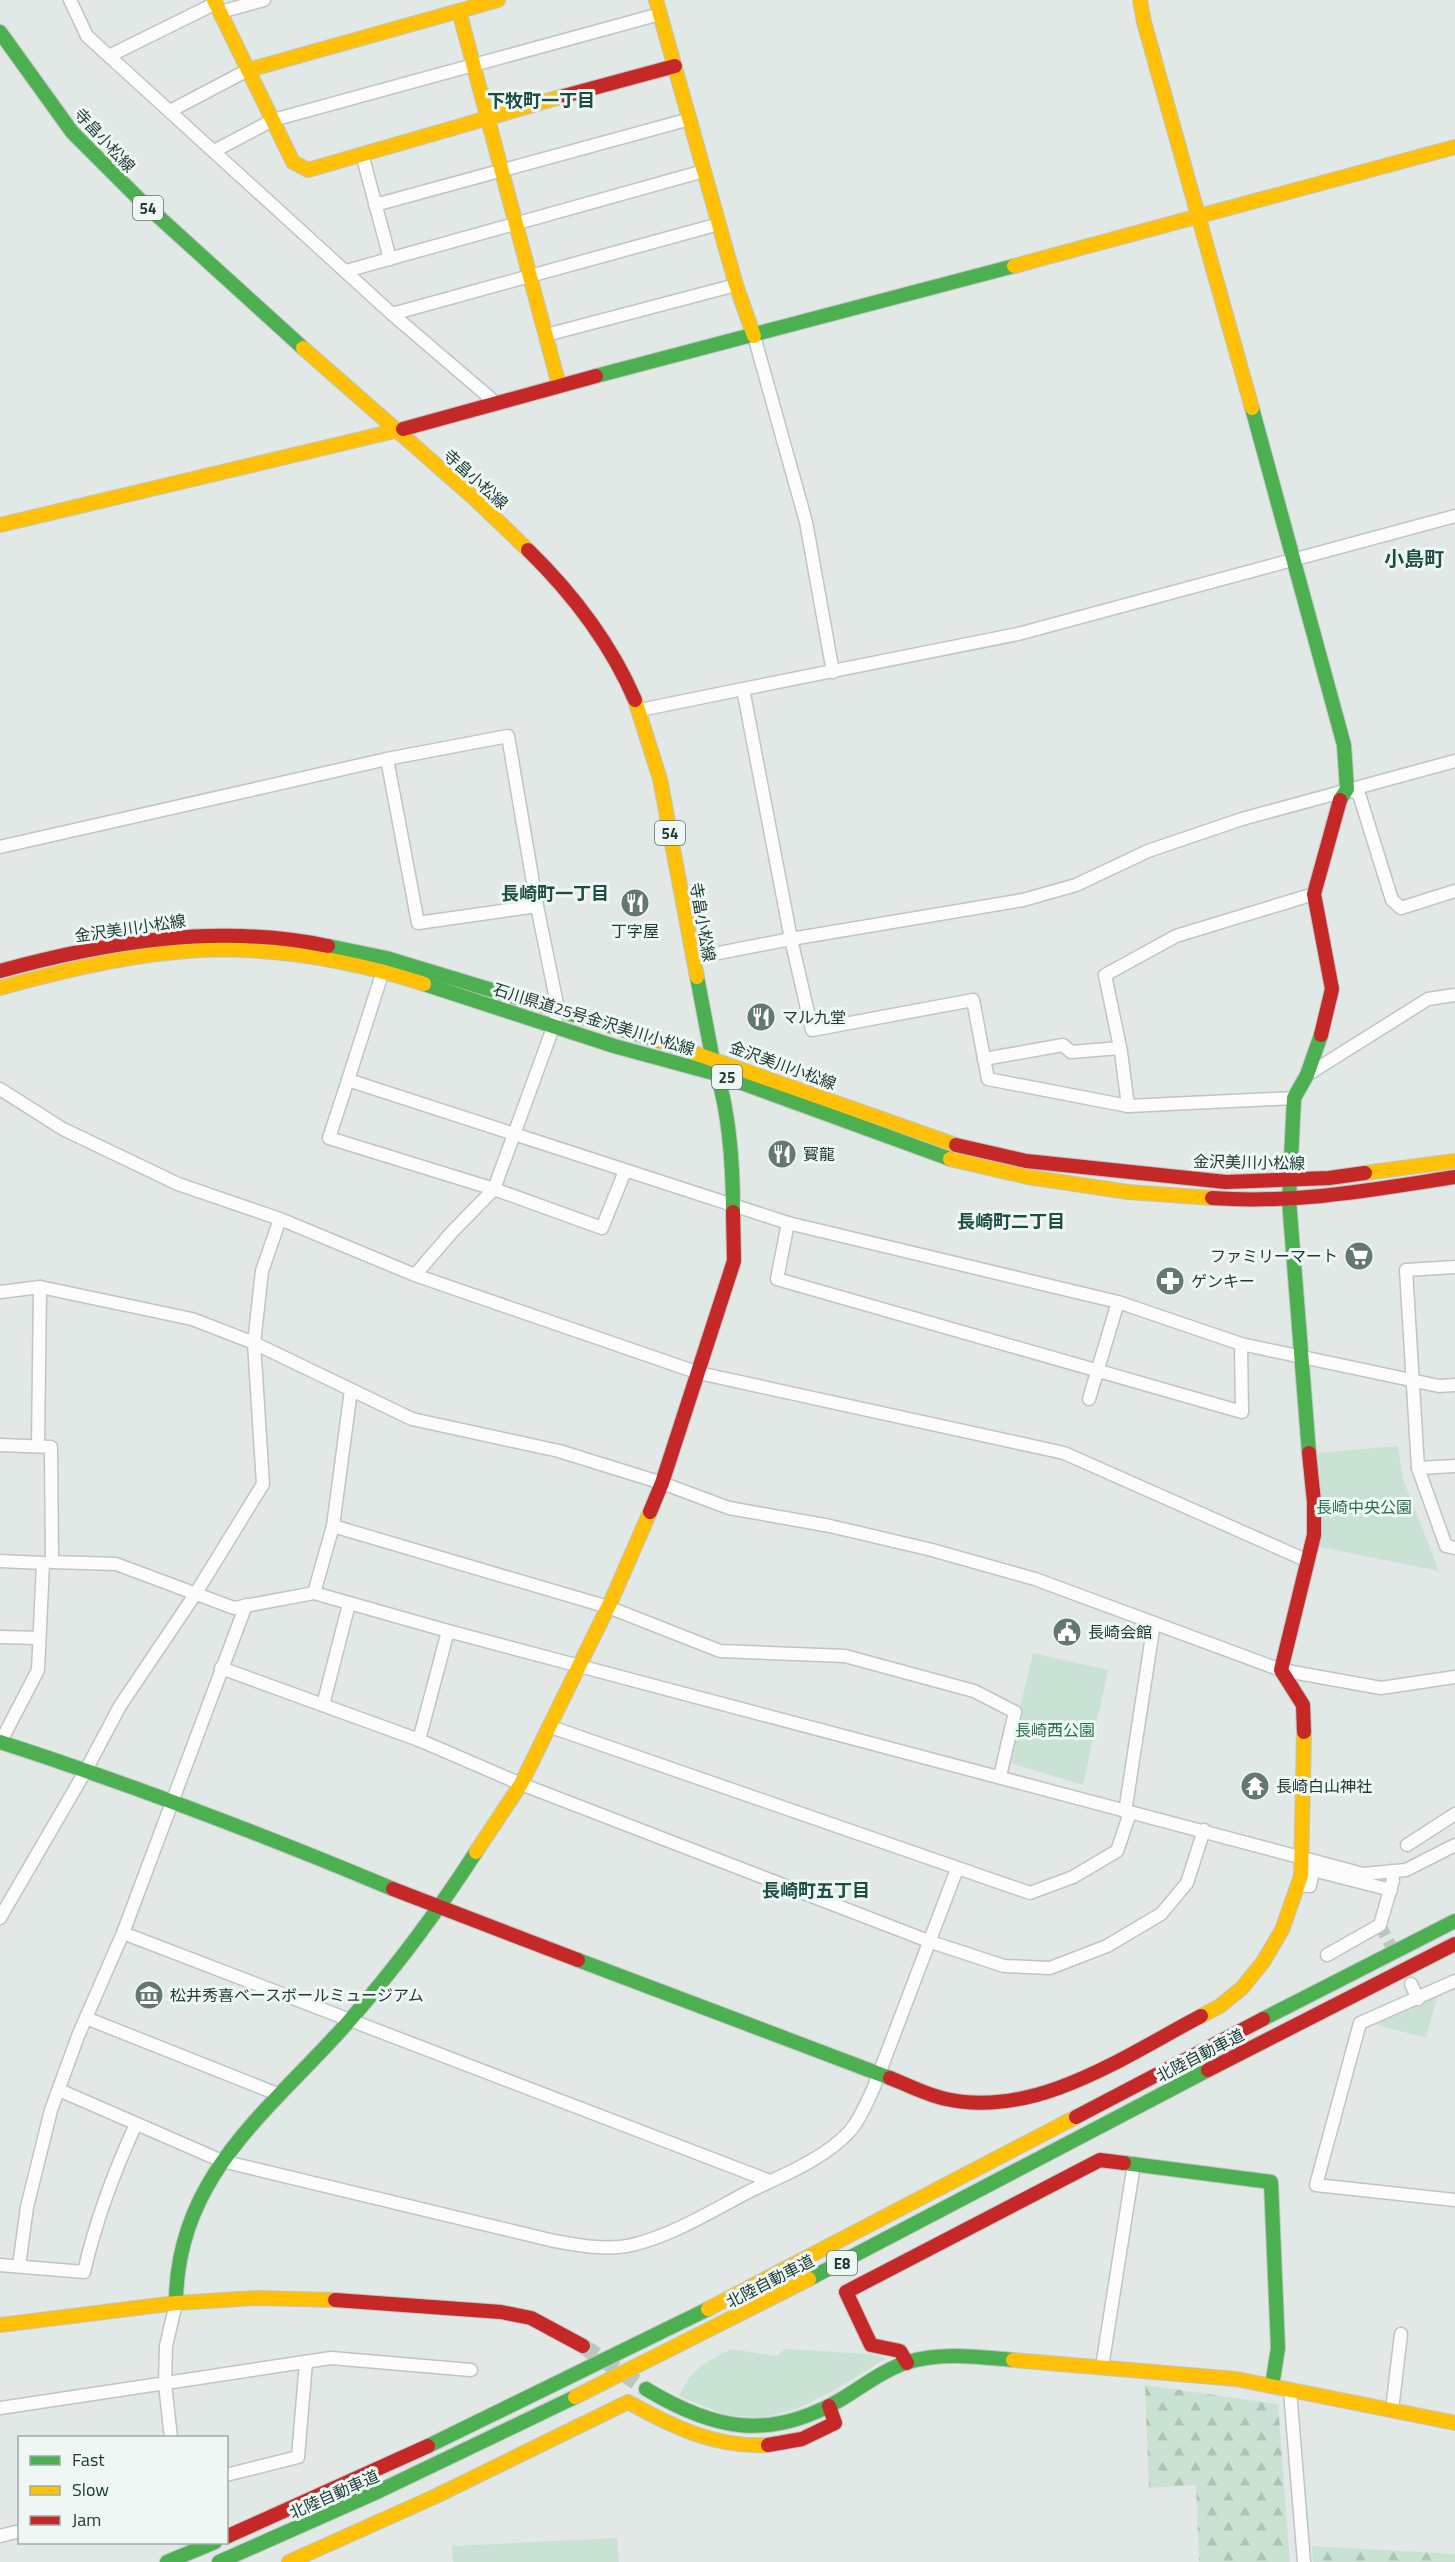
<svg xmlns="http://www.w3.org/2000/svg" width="1455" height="2562" viewBox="0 0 1455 2562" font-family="'Titillium Web','Noto Sans JP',sans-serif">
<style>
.green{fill:#cae2d3}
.forest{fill:url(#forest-firs)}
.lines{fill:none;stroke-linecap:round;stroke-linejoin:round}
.street-tunnel{stroke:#bbc5c2;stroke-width:12;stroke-dasharray:12 6;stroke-linecap:butt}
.secondary-tunnel{stroke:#bbc5c2;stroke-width:16;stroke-dasharray:16 8;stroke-linecap:butt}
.street-casing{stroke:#bfc5c2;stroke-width:15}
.fast-casing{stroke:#bec6c3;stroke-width:16}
.slow-casing{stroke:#bec6c3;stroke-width:16}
.jam-casing{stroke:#bec6c3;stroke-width:16}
.street{stroke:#fbfcfb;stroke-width:12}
.fast{stroke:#4caf50;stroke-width:14}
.slow{stroke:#ffc107;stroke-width:14}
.jam{stroke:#c62828;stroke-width:14}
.labels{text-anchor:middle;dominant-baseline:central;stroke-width:6;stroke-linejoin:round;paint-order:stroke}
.shield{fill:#eff7f4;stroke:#5e736e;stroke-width:1.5}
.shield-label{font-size:15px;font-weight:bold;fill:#203b35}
.street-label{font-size:16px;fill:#203b35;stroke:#eff7f4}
.poi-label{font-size:16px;fill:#203b35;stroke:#eff7f4;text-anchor:start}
.park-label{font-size:16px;fill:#29734a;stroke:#eff7f4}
.neighbourhood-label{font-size:18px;font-weight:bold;fill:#1b4d44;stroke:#eff7f4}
.quarter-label{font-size:20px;font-weight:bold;fill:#1b4d44;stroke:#eff7f4}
</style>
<defs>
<pattern id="forest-firs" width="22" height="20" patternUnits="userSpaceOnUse" patternTransform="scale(1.5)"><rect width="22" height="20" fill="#cae2d3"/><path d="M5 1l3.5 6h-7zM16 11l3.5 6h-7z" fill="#adc3b6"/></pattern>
</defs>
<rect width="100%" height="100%" fill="#e2e8e5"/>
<g class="green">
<polygon points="1398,1446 1403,1479 1439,1571 1320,1547 1317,1453"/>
<polygon points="1033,1653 1108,1670 1083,1785 1007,1762"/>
<polygon points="1438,1993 1426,2038 1367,2022 1416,2006"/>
<path d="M731 2349 776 2356 785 2349 870 2354 886 2358 835 2390 796 2409 761 2418 726 2415 679 2396C692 2367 705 2363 731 2349Z"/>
<polygon points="617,2538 619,2562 453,2562 452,2546"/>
</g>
<g class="forest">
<polygon points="1145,2385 1278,2404 1290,2562 1199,2562 1196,2485 1149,2488"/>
<polygon points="1312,2546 1455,2554 1455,2562 1313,2562"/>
</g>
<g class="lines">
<polyline class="street-tunnel" points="1380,1925 1396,1956"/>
<polyline class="secondary-tunnel" points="583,2346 646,2389"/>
<g class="street-casing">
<g id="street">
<polyline points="70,0 87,36 392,314 496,403"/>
<polyline points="220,12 264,0"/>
<polyline points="109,56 216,3"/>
<polyline points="170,111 248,70"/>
<polyline points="214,151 273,120 660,14"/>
<polyline points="362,154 390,259"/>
<polyline points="375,205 690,119"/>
<polyline points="346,271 704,171"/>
<polyline points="392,314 719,224"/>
<polyline points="546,335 736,285"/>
<polyline points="754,336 806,522 833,672"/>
<polyline points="743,689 1018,634 1455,516"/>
<polyline points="640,710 743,689 791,939 812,1030 973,1000 988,1079 1128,1106 1294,1098"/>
<polyline points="387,759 418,923 537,906"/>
<polyline points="1347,789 1359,794 1392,900 1401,908 1455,891"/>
<polyline points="0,847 387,759 508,736 537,906 558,1009 554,1025 494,1189 452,1232 415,1275"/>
<polyline points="693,958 791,939 1023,900 1076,885 1148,851 1242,819 1455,761"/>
<polyline points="383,971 348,1080 788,1223 1118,1302 1241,1344 1439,1386 1455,1385"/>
<polyline points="984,1059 1063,1045 1071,1052 1120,1048"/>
<polyline points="1307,1075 1428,999 1455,995"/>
<polyline points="348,1080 329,1138 494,1189 602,1228 625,1171"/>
<polyline points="0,1089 63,1129 178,1184 280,1219 415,1275 699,1373 1064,1453 1308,1561"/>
<polyline points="1128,1106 1121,1052 1105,975 1176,936 1314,894"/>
<polyline points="788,1223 777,1279 1242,1412 1241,1344"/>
<polyline points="1455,1267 1406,1270 1418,1468 1446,1546 1455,1548"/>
<polyline points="0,1292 40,1287 192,1319 254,1343 412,1419 559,1451 662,1483 729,1508 830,1526 932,1550 1035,1579 1281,1670 1381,1688 1455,1677"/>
<polyline points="1089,1399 1118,1302"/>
<polyline points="0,1445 51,1447 52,1562 116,1564 234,1608 314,1593 448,1631 1363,1874 1406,1870 1455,1845"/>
<polyline points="38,1446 40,1287"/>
<polyline points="1418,1468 1455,1466"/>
<polyline points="333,1526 608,1607 720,1651 845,1656 974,1691 1015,1712 1000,1776"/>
<polyline points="0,1561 43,1563 38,1670 0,1743"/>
<polyline points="314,1593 333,1526 351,1390"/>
<polyline points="0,1637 39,1638"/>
<polyline points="221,1668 419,1740 521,1784 931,1942 1004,1966 1050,1968 1107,1946 1161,1914 1187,1883 1204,1830"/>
<polyline points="323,1705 349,1604"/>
<polyline points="551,1727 1030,1893 1073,1877 1117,1851 1130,1813"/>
<polyline points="419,1740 448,1631"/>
<polyline points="1125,1812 1154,1623"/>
<polyline points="1407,1845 1455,1814"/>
<polyline points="1298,1885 1310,1886 1313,1870 1391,1890"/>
<polyline points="0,1918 86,1770 120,1706 196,1593 263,1484 254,1343 262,1271 280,1219"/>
<polyline points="123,1933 770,2181"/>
<polyline points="1327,1955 1380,1925 1393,1880 1392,1871"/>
<polyline points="1455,1981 1360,2023 1316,2185 1455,2200"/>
<polyline points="1411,1984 1418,1999"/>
<polyline points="86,2018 280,2095"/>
<path d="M59 2090 222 2161 550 2240C576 2245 606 2251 632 2245 673 2235 710 2212 748 2192 783 2175 823 2160 850 2131 861 2118 867 2102 874 2087L957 1869"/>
<path d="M0 2265 84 2272C96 2219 113 2174 136 2124"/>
<polyline points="19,2266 27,2207 51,2110 78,2036 123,1933 246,1605"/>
<polyline points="1102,2367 1134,2164"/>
<polyline points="1290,2391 1304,2562"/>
<polyline points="0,2408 331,2358 471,2370"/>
<polyline points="1392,2410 1401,2334"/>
<polyline points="171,2438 165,2384 166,2346 176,2303"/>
<polyline points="226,2475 298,2457 306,2362"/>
<polyline points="0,2536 20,2531"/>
</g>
</g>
<g class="fast-casing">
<g id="fast">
<polyline points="0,32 72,132 139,199 303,348"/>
<polyline points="596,376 1014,266"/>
<polyline points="1252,408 1344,745 1347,789 1340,800"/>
<polyline points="328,946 386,958 660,1041"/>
<polyline points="697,977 714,1066"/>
<polyline points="424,984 614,1046 717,1074 950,1159"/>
<path d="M717 1074C730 1117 733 1167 733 1212"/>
<polyline points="1309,1453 1289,1200 1294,1098 1307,1075 1321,1035"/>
<path d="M0 1742C133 1785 264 1835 393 1889"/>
<polyline points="578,1960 890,2078"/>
<polyline points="1263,2019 1455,1921"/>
<polyline points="1124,2163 1271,2182 1278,2348 1272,2386"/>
<polyline points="809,2279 1208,2070"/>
<path d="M176 2303C176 2174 273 2108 350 2020 396 1967 438 1911 476 1852"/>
<path d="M646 2389C714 2430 768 2441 840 2400 862 2387 883 2370 908 2362 942 2352 979 2357 1013 2360"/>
<polyline points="428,2446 708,2309"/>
<polyline points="167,2562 215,2542"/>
<polyline points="219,2562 377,2492 575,2397"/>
</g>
</g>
<g class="slow-casing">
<g id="slow">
<polyline points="214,0 293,162 308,170 564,96"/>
<polyline points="656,0 736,285 754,336"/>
<polyline points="1140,0 1144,22 1252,408"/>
<polyline points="459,11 559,385"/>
<polyline points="248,70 498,0"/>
<polyline points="1014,266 1455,147"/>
<polyline points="303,348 475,499 528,550"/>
<polyline points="0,525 403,429"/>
<polyline points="635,700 660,779 697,977"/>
<path d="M0 988C75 967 166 946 244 950 305 953 366 965 424 984"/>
<polyline points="660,1041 956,1145"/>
<polyline points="950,1159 1028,1177 1128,1192 1212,1198"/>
<polyline points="1365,1173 1455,1161"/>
<polyline points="476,1852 521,1784 612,1599 650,1512"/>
<polyline points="1201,2016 1220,2006 1242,1988 1263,1962 1282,1930 1301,1876 1304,1732"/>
<polyline points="708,2309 1076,2117"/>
<polyline points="0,2325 176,2303 257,2298 335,2300"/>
<polyline points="1013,2360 1236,2379 1455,2423"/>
<polyline points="575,2397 809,2279"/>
<path d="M289 2562 434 2497 628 2402C673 2427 716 2448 768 2445"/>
</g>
</g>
<g class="jam-casing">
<g id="jam">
<polyline points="564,96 675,66"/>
<polyline points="403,429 596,376"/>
<path d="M528 550C573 594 610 642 635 700"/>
<path d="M0 971C106 942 218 923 328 946"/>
<polyline points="1321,1035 1332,989 1314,894 1340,800"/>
<polyline points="956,1145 1026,1161 1226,1182 1329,1178 1365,1173"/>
<path d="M1212 1198C1297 1204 1371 1190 1455 1177"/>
<polyline points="650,1512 662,1483 734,1261 733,1212"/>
<polyline points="1304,1732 1303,1705 1281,1670 1314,1535 1314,1502 1309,1453"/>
<polyline points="393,1889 578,1960"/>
<polyline points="1208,2070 1455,1944"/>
<path d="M890 2078C908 2085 927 2095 946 2099 1036 2119 1125 2056 1201 2016"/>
<polyline points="1076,2117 1263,2019"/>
<polyline points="335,2300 501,2312 531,2318 583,2346"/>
<polyline points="907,2363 900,2351 871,2345 846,2292 1100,2160 1124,2163"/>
<polyline points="768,2445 802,2439 835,2423 829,2406"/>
<polyline points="226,2537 428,2446"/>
</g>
</g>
<use href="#street" class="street"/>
<use href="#fast" class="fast"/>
<use href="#slow" class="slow"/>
<use href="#jam" class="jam"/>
</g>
<defs>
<g id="restaurant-disc" transform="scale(1.5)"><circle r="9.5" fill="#647873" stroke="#eff7f4"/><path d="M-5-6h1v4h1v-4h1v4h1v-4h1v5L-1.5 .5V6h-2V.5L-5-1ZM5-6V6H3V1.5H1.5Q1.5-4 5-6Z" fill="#fff"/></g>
<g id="supermarket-disc" transform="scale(1.5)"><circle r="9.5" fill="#647873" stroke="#eff7f4"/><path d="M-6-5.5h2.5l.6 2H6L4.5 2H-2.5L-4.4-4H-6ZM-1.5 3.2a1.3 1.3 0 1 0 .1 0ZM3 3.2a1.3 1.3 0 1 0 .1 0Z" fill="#fff"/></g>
<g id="pharmacy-disc" transform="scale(1.5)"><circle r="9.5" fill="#647873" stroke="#eff7f4"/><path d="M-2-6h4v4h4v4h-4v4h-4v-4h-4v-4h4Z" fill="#fff"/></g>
<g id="civic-disc" transform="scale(1.5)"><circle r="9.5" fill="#647873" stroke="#eff7f4"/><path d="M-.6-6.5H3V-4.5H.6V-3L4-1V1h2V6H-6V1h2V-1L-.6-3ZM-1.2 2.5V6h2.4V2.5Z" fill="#fff"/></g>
<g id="temple-disc" transform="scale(1.5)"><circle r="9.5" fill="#647873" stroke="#eff7f4"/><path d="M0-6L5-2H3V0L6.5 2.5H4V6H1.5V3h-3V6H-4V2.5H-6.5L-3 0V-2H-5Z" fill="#fff"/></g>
<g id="museum-disc" transform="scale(1.5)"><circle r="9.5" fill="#647873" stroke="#eff7f4"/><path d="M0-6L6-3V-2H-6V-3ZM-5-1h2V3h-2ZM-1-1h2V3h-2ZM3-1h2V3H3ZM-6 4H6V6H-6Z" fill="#fff"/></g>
</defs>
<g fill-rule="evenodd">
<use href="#restaurant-disc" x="635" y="903"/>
<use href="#restaurant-disc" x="761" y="1017"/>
<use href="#restaurant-disc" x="782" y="1154"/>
<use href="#supermarket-disc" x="1359" y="1256"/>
<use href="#pharmacy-disc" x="1170" y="1281"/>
<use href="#civic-disc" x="1067" y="1632"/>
<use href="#temple-disc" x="1255" y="1786"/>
<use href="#museum-disc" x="149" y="1995"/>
</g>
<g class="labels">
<g class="shield">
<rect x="133" y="196" width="30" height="24" rx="4.5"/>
<rect x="655" y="821" width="30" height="24" rx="4.5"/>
<rect x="712" y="1065" width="30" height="24" rx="4.5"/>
<rect x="827" y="2251" width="30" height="24" rx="4.5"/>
</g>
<g class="shield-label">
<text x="148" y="208">54</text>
<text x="670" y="833">54</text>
<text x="727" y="1077">25</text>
<text x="842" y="2263">E8</text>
</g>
<g class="street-label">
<text transform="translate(105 140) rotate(47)">寺畠小松線</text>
<text transform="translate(476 479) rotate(42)">寺畠小松線</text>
<text transform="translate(703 922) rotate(80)">寺畠小松線</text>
<text transform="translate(130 928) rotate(-8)">金沢美川小松線</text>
<text transform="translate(594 1019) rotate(17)">石川県道25号金沢美川小松線</text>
<text transform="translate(783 1065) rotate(20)">金沢美川小松線</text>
<text transform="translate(1249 1162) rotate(1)">金沢美川小松線</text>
<text transform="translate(1200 2055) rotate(-27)">北陸自動車道</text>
<text transform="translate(770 2281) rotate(-27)">北陸自動車道</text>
<text transform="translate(334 2494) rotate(-24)">北陸自動車道</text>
</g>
<g class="poi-label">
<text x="635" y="931" text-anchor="middle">丁字屋</text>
<text x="782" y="1017">マル九堂</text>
<text x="803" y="1154">寳龍</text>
<text x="1338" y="1256" text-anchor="end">ファミリーマート</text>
<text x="1191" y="1281">ゲンキー</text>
<text x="1088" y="1632">長崎会館</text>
<text x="1276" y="1786">長崎白山神社</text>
<text x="170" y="1995">松井秀喜ベースボールミュージアム</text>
</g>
<g class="park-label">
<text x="1364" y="1507">長崎中央公園</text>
<text x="1055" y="1730">長崎西公園</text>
</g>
<g class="neighbourhood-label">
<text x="541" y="100">下牧町一丁目</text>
<text x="555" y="893">長崎町一丁目</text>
<text x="1011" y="1221">長崎町二丁目</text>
<text x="816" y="1890">長崎町五丁目</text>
</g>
<g class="quarter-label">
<text x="1414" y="558">小島町</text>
</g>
</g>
<rect x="18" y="2436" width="210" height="108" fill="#eff7f4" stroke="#9caca8" stroke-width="1.5"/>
<rect x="30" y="2456" width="30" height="9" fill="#4caf50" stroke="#9caca8" stroke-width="1.5"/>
<text x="72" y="2466" font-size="18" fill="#203b35">Fast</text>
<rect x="30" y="2486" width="30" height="9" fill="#ffc107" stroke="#9caca8" stroke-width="1.5"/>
<text x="72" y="2496" font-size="18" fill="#203b35">Slow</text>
<rect x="30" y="2516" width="30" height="9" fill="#c62828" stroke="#9caca8" stroke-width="1.5"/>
<text x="72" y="2526" font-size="18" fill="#203b35">Jam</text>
</svg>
